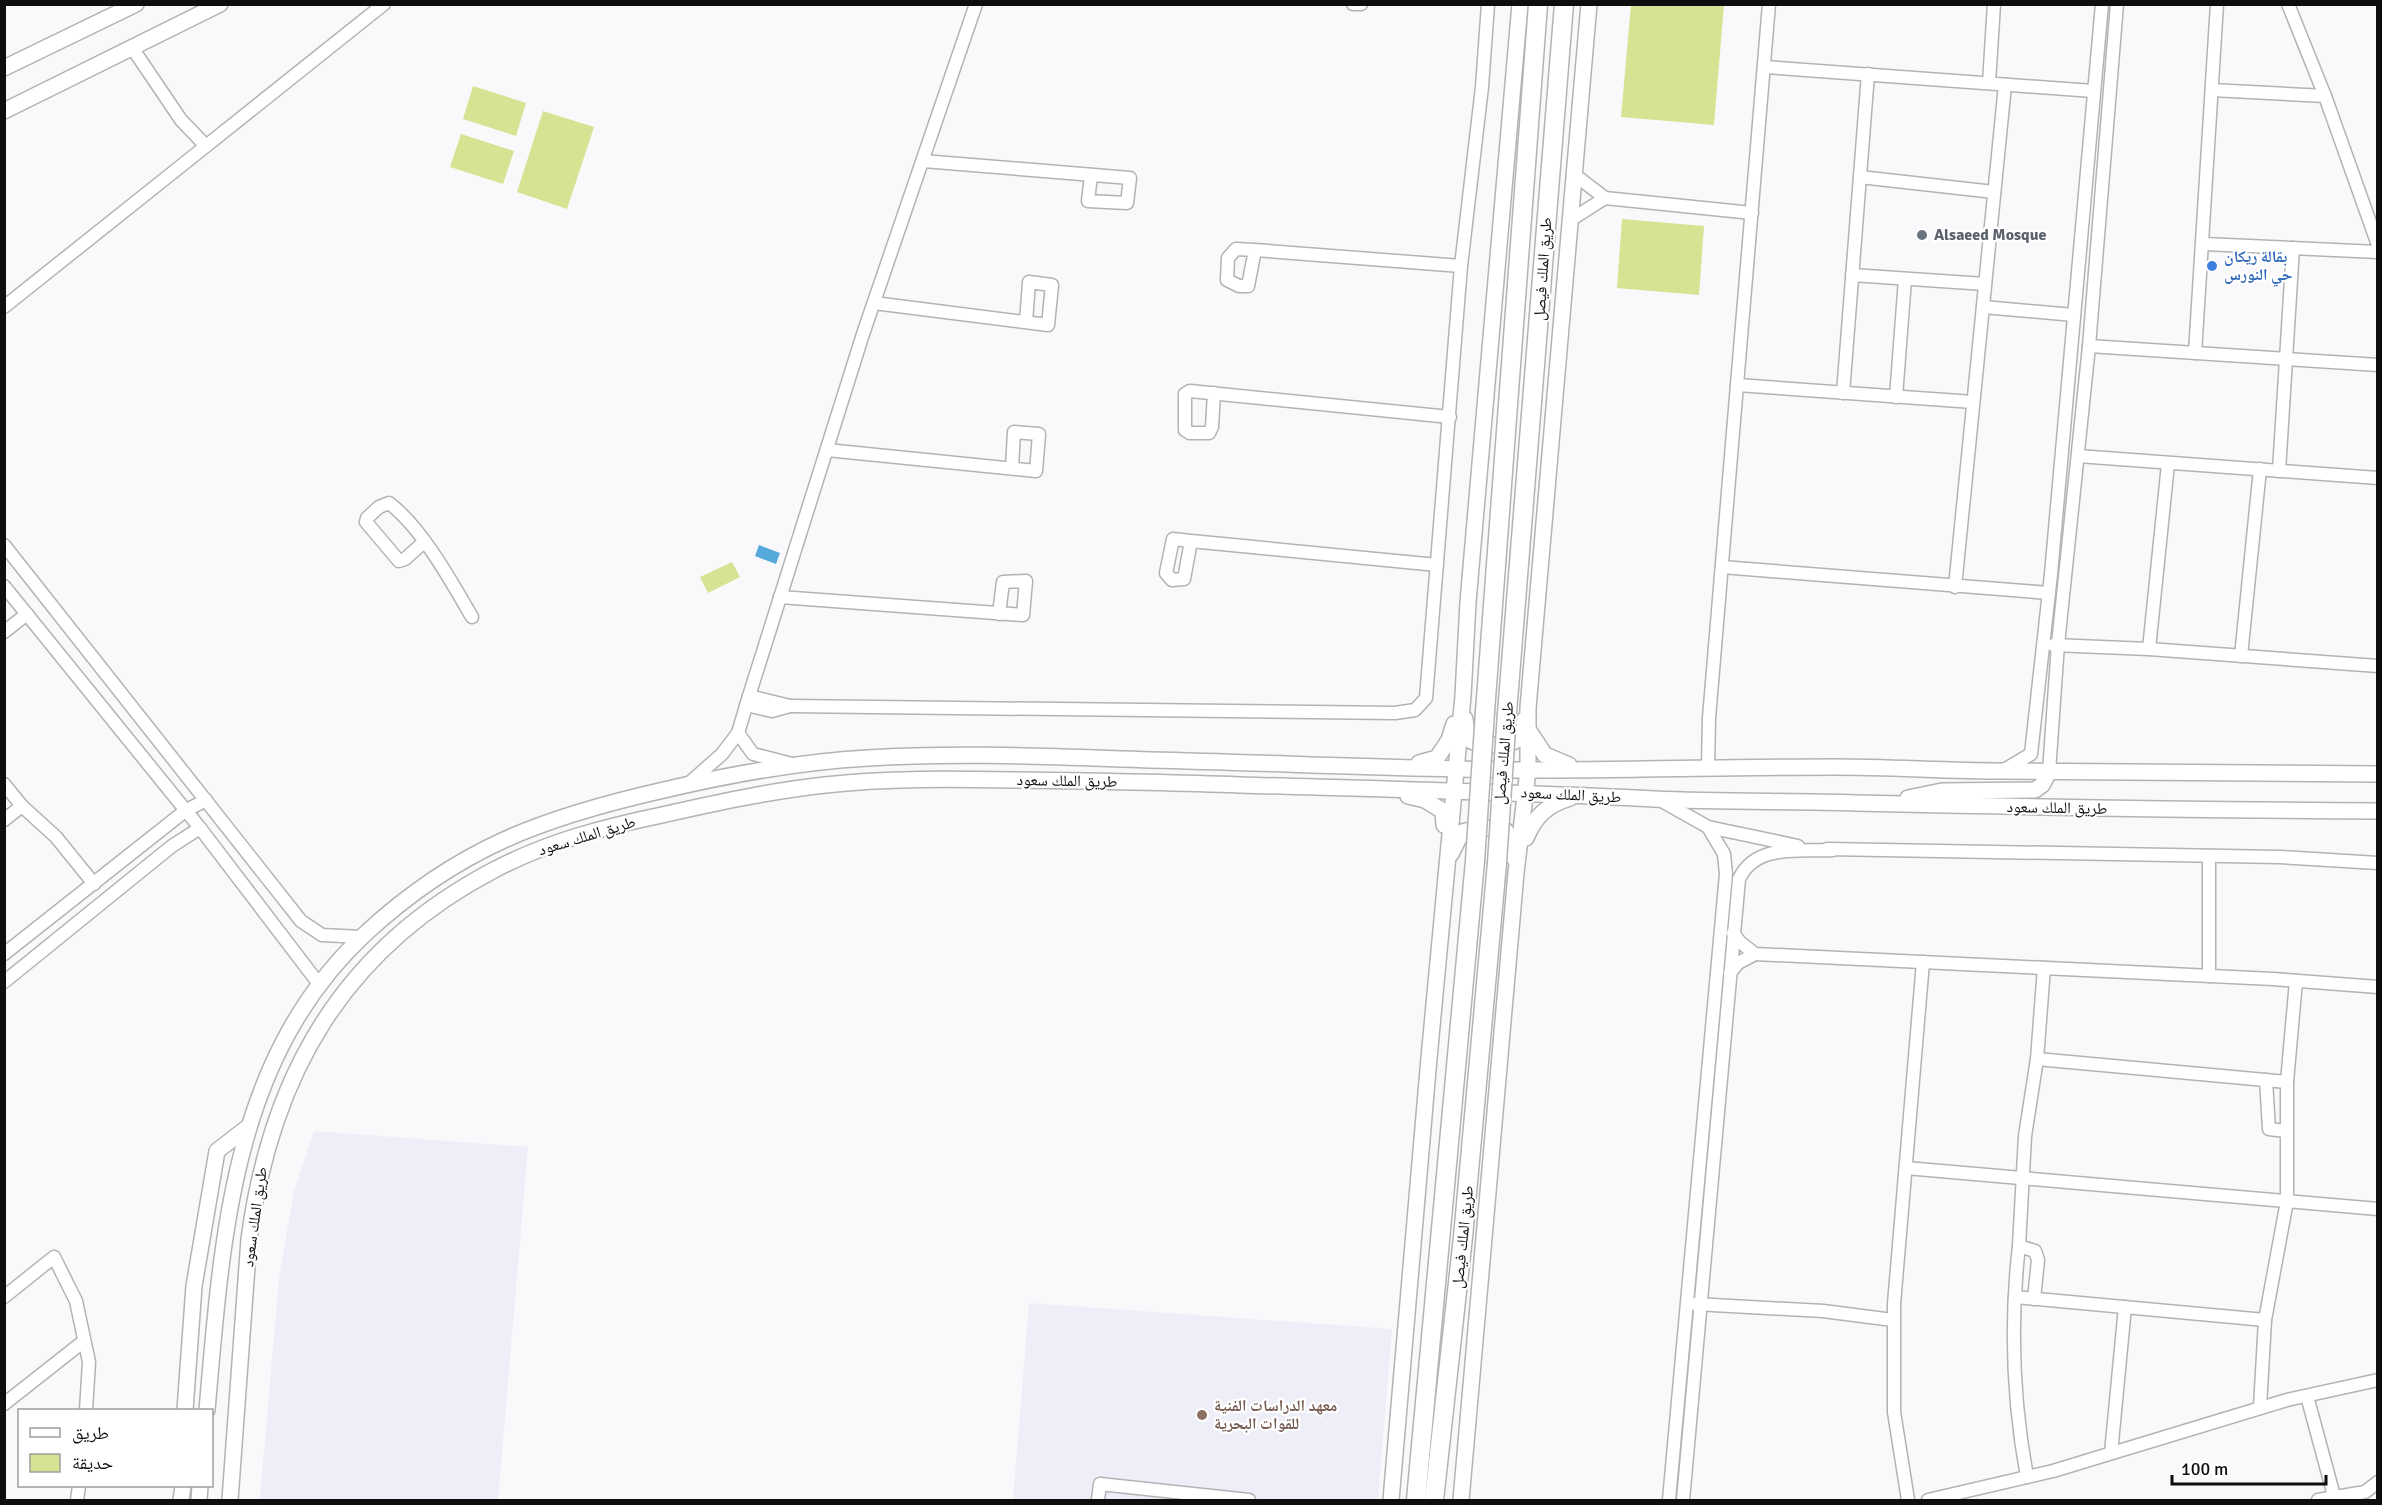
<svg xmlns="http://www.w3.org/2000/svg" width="2382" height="1505" viewBox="0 0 2382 1505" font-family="Signika,'Noto Naskh Arabic',sans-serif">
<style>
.built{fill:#edeef7}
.green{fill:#d8e293}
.water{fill:#55a9db}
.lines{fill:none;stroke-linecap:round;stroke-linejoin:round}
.minor-casing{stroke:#b3b3b5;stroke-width:15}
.major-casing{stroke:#b3b3b5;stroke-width:18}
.highway-casing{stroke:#b3b3b5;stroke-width:21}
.minor{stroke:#fff;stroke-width:12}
.major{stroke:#fff;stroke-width:15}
.highway{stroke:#fff;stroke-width:18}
.highway-bridge-casing{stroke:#b3b3b5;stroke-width:21;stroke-linecap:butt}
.highway-bridge{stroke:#fff;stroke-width:18}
.worship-dot{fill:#6b7280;stroke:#fff;stroke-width:2}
.shop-dot{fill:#3f7fe0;stroke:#fff;stroke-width:2}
.education-dot{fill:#8d6e63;stroke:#fff;stroke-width:2}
.labels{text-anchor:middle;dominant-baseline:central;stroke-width:4.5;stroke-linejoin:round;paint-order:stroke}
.worship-label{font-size:16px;font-weight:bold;fill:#5b616d;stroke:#fff;text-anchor:start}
.shop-label{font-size:16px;font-weight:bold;fill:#366cbe;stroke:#fff;text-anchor:start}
.street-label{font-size:16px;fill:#0e0e0e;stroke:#fff}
.education-label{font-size:16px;font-weight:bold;fill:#785e54;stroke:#fff;text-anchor:start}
</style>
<rect width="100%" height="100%" fill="#f9f9fb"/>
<g class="built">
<polygon points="314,1131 528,1147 498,1500 260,1499 279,1278 294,1191"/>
<polygon points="1029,1303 1392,1329 1378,1500 1013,1500"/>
</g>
<g class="green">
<polygon points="1631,5 1724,5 1714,125 1621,117"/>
<polygon points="473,86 526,103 516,136 463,119"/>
<polygon points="543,111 594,127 567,209 517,192"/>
<polygon points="461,134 514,151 503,184 450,167"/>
<polygon points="1622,219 1704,226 1699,295 1617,288"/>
<polygon points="732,562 740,577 708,593 700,577"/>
</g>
<polygon class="water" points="759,545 780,553 776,564 755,556"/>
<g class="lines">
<g class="minor-casing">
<g id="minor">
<polyline points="1353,4 1361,4"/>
<polyline points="2288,4 2325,96"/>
<polyline points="1765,67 2093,91"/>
<polyline points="1989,83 1994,4"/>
<polyline points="2212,90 2325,96 2378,245"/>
<polyline points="206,146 384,4"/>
<polyline points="923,161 1130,178 1127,203 1088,201 1091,175"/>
<polyline points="1575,175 1605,198 1752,213"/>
<polyline points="1860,177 1994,192"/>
<polyline points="1572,219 1605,198"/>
<polyline points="2204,244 2378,252"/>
<polyline points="1255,250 1248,286 1239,286 1227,280 1228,258 1236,249 1255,250 1461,266"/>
<polyline points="1852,275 1985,284"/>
<polyline points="874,303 1048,325 1052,285 1029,282 1026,322"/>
<polyline points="4,307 206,146 181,120 133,49"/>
<polyline points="1983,307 2074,315"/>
<polyline points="2089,346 2378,365"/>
<polyline points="2195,353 2217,4"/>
<polyline points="1737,385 1973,402"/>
<polyline points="1214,393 1212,427 1209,433 1190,433 1185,430 1185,394 1190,391 1450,417"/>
<polyline points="1843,393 1868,74"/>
<polyline points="1896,397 1905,279"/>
<polyline points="827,450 1036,471 1039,434 1014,432 1012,468"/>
<polyline points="2078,456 2378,478"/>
<polyline points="2279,471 2293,248"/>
<polyline points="1191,541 1184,579 1172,580 1166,573 1173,539 1191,541 1437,565"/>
<path d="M424 542 405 559 399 561 366 522 367 518 379 507 389 503C422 528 451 581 472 617"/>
<polyline points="4,545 301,921 322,935 362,937"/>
<polyline points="1722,567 2049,593"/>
<polyline points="4,586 200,828 319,984"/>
<polyline points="1955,587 2005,85"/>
<polyline points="780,597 1023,615 1026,581 1003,582 999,614"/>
<polyline points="4,632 27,614"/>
<polyline points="2053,645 2149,649 2378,666"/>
<polyline points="2149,649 2168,464"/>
<polyline points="2241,656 2260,469"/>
<polyline points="749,696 863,334 976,4"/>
<polyline points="790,706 1395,713 1415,710 1426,698 1461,266 1482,87 1488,4"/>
<polyline points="738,733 749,696 790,706 772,711 746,705"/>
<polyline points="1708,767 1709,718 1769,4"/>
<polyline points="2004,770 2031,754 2051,574 2102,4"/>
<polyline points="2049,772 2058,644 2089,346 2117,4"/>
<polyline points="4,784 22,806 4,820"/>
<polyline points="687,785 722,754 738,733 753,754 792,764"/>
<polyline points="1660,800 1708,827 1798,846"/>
<polyline points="22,806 56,837 94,884"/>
<polyline points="1827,849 2280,857 2378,863"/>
<polyline points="2209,856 2209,976"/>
<polyline points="1733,933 1740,942 1755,954 2273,979 2378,987"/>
<polyline points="4,954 185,811 206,800"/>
<polyline points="1730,973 1738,963 1755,954"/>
<polyline points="4,982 172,846 200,828"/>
<polyline points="2037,1059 2287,1082"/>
<polyline points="2266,1080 2269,1129 2286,1131"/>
<polyline points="1906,1168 2378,1209"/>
<polyline points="2019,1246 2025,1136 2037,1059 2044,968"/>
<polyline points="4,1297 54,1257 76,1301 89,1362 86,1410"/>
<polyline points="2015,1297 2265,1320"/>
<polyline points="1695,1304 1823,1311 1893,1320"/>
<polyline points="2307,1396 2334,1496"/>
<polyline points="4,1404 84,1341"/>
<polyline points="2260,1407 2265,1320 2287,1201 2287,1082 2296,981"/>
<polyline points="2111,1453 2125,1307"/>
<path d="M2027 1477C2013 1401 2010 1323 2019 1246L2035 1251 2038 1260 2034 1299"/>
<polyline points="77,1500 79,1486"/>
<polyline points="1098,1500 1100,1484 1249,1500"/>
<polyline points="1669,1500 1726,874 1724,854 1708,827"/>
<path d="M1683 1500 1739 879C1756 843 1799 852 1833 850"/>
<polyline points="1908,1500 1894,1412 1894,1304 1923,962"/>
<polyline points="1928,1500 2053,1471 2287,1400 2378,1380"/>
<polyline points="2318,1500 2365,1492 2378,1482"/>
</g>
</g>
<g class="major-casing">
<g id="major">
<polyline points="4,68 136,4"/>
<polyline points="4,111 220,4"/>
<path d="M1465 719 1467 733 1471 741C1484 746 1514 749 1522 734 1524 729 1524 723 1525 719"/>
<polyline points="1529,731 1545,755 1569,765"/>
<polyline points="1419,763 1437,758 1449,740 1454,724"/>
<polyline points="1408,796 1425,800 1443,811 1444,825"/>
<polyline points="1908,798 1942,791 2035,790 2042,785 2049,772"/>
<path d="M1526 838C1535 816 1547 805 1570 798"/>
<polyline points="1451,854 1462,832 1482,827 1506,831 1511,839 1514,858"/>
<polyline points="185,1410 194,1286 217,1151 248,1127"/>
<path d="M207 1410C222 1240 231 1058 366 933 458 848 544 817 664 790 731 774 799 762 868 758 962 752 1057 757 1151 760 1276 763 1401 769 1526 770 1629 770 1732 767 1835 767 1891 767 1947 771 2003 771 2128 773 2253 772 2378 774"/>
<polyline points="181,1500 183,1486"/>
<polyline points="199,1500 200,1486"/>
<path d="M230 1500 249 1239C271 1075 343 949 494 870 547 842 604 827 662 815 715 803 770 791 825 785 887 778 952 779 1015 780 1090 781 1165 782 1240 785 1378 789 1516 792 1654 799 1721 802 1789 801 1856 803 2030 807 2204 810 2378 811"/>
<polyline points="1391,1500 1429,1058 1463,696 1468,602 1520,4"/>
<polyline points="1461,1500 1516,873 1528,770 1528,708 1589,4"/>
</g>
</g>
<g class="highway-casing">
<g id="highway">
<polyline points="1485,712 1538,4"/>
<polyline points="1507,713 1564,4"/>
<polyline points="1416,1500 1475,861"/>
<polyline points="1434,1500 1463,1237 1497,863"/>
</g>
</g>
<use href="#minor" class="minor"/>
<use href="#major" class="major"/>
<use href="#highway" class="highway"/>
<g class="highway-bridge-casing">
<g id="highway-bridge">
<polyline points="1475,861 1485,712"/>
<polyline points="1497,863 1507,713"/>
</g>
</g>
<use href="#highway-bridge" class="highway-bridge"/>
</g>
<circle class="worship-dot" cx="1922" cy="235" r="6"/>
<circle class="shop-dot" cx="2212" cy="266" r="6"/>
<circle class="education-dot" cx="1202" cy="1415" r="6"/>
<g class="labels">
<g class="worship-label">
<text x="1934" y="235">Alsaeed Mosque</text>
</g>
<g class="shop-label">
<text x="2224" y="257">بقالة ريكان<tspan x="2224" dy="18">حي النورس</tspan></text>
</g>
<g class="street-label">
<text transform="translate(1543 269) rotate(-86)">طريق الملك فيصل</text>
<text transform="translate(1504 753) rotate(-85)">طريق الملك فيصل</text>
<text transform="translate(1067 781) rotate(1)">طريق الملك سعود</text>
<text transform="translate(1571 795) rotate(3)">طريق الملك سعود</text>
<text transform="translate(2057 808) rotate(1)">طريق الملك سعود</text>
<text transform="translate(587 836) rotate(-17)">طريق الملك سعود</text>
<text transform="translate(255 1217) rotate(-82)">طريق الملك سعود</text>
<text transform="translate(1463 1237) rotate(-84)">طريق الملك فيصل</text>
</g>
<g class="education-label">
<text x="1214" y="1406">معهد الدراسات الفنية<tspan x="1214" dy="18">للقوات البحرية</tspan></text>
</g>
</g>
<rect width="2382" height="1505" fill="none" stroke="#0e0e0e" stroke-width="12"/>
<rect x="18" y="1409" width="195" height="78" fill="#ffffff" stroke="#9f9f9f" stroke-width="1.5"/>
<rect x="30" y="1428" width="30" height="9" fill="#ffffff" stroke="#9f9f9f" stroke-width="1.5"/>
<text x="72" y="1439" font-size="18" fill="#0e0e0e">طريق</text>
<rect x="30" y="1454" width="30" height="18" fill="#d8e293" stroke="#9f9f9f" stroke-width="1.5"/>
<text x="72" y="1469" font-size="18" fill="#0e0e0e">حديقة</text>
<path d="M2172 1475v9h154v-9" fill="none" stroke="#0e0e0e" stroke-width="3"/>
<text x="2181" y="1475" font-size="18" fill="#0e0e0e" stroke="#ffffff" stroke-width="4.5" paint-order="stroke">100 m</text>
</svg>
